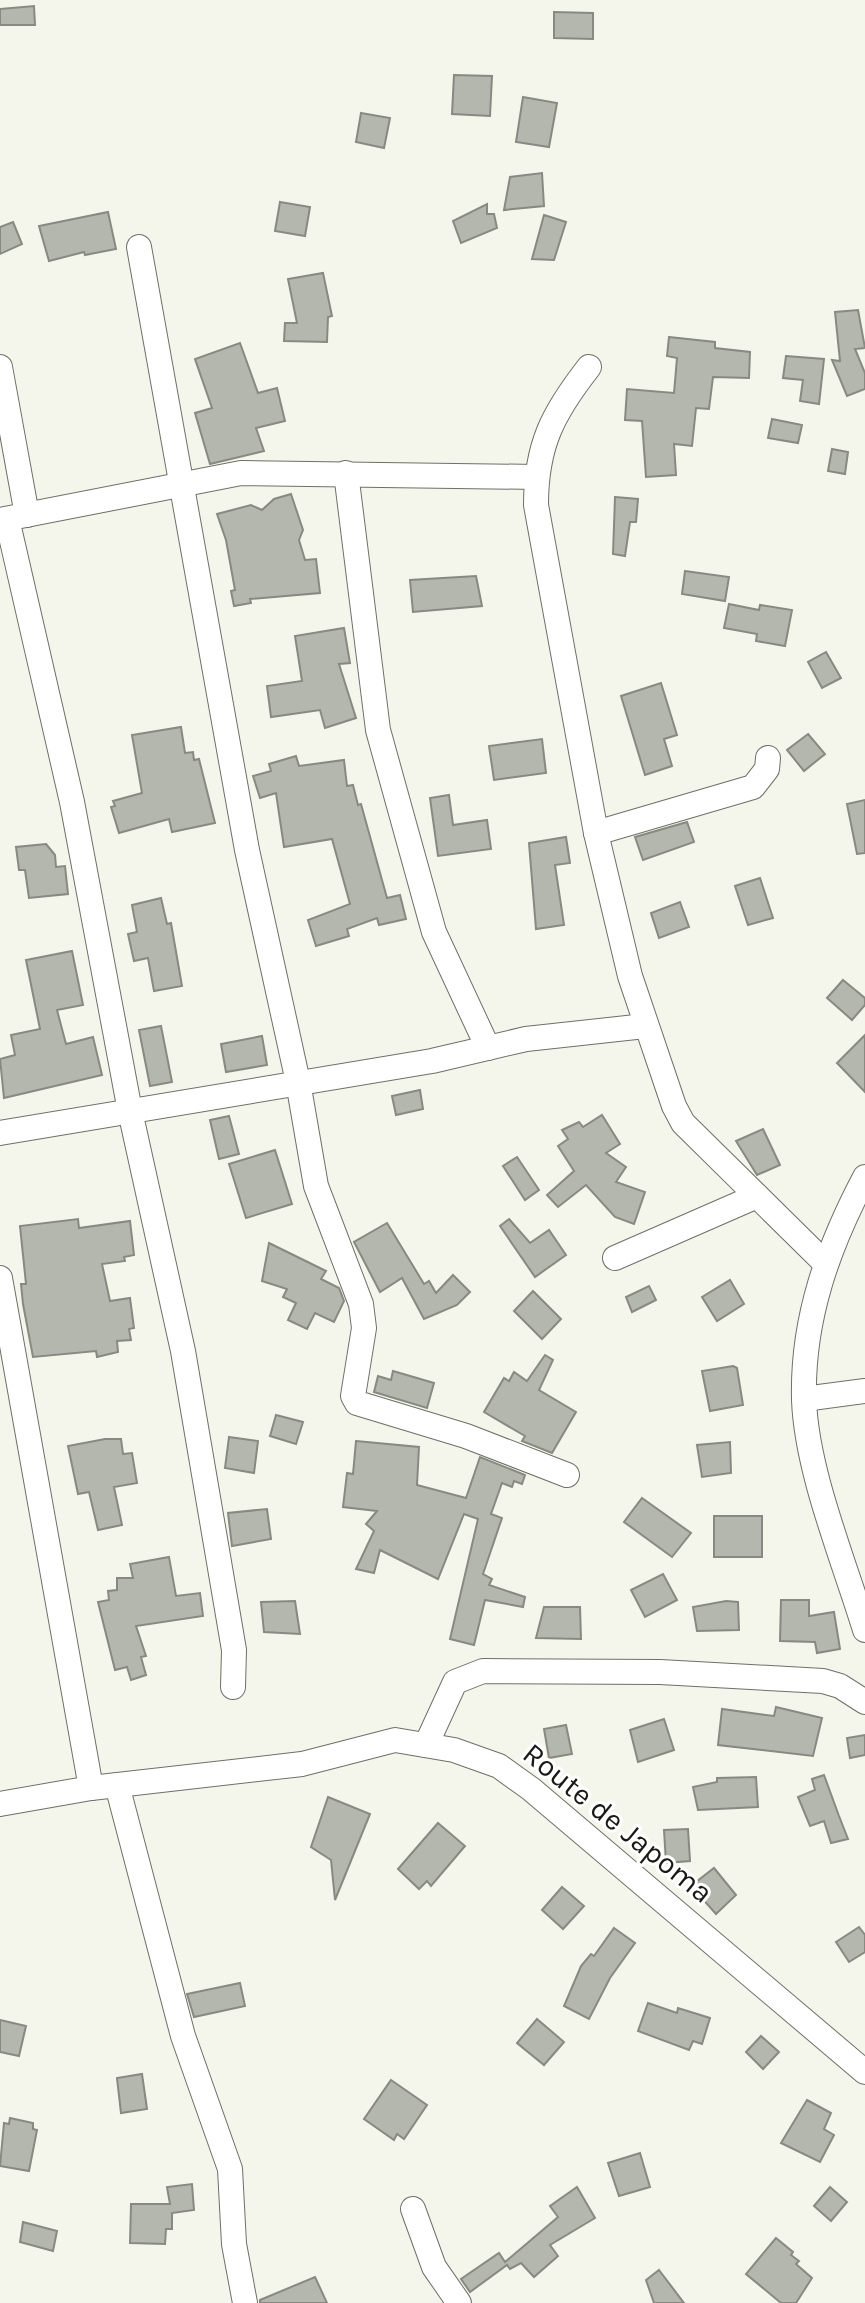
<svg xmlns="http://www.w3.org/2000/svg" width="865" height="2303" viewBox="0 0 865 2303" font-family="Karla,sans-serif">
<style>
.building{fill:#b4b7ad;stroke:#888a81;stroke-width:2}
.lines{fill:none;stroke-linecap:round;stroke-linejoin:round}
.minor-casing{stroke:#6d7067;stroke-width:26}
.minor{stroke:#fff;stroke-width:24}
.labels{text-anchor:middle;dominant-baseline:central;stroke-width:6;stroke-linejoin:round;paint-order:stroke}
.street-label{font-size:30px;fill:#191a16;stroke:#fff}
</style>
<rect width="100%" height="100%" fill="#f4f6ec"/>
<g class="building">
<polygon points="34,6 35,25 0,25 0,9"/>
<polygon points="554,12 593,13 593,39 554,38"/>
<polygon points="454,75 492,76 490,116 452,114"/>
<polygon points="523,97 557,103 549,147 516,142"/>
<polygon points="361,113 390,118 384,148 356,142"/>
<polygon points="542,173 544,206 504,210 510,177"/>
<polygon points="280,202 310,207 305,236 275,231"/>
<polygon points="487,204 487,214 494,214 497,228 461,243 453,221"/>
<polygon points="108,212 116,249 85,255 84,252 49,261 39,226"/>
<polygon points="544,215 566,222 554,260 532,259"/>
<polygon points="13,222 22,244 0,254 0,227"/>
<polygon points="323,273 332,316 328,317 327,342 284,341 285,323 297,323 288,279"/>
<polygon points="858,310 865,348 855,349 865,373 865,389 847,396 832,360 840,361 835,312"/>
<polygon points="669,337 715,342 715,348 750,352 749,378 713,377 709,409 696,408 692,446 674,444 676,475 646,477 642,421 625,420 627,389 674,393 677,358 667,356"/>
<polygon points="240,343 258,393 277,388 285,421 256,428 264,451 210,464 195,413 212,408 195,359"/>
<polygon points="786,356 824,359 819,404 800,401 803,380 783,378"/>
<polygon points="772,419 802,425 798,443 768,438"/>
<polygon points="832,449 848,452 845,474 828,471"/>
<polygon points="291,494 303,530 299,540 305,560 316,559 320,593 250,599 251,603 234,606 231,591 235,590 226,540 217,514 251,505 262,510 274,499"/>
<polygon points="615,497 638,499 636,522 630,522 625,556 613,554"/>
<polygon points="685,571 729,577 725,601 682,594"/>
<polygon points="476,576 482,606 413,612 410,580"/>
<polygon points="729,604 759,610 760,605 792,610 785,646 756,641 757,634 724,628"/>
<polygon points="344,628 350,663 339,664 356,718 325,728 320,710 271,717 267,686 302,681 295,636"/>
<polygon points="826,652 841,678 822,688 808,662"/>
<polygon points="661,683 677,735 664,739 672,766 645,775 621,696"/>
<polygon points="181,727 185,753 193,752 194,760 199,759 215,823 172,832 169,819 119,833 111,807 115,806 113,801 142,793 132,735"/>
<polygon points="808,734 825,754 804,771 787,750"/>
<polygon points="542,739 546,773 494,780 489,746"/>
<polygon points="296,756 299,766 344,760 347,786 353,785 358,805 361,804 387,898 400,895 406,919 379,925 377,918 347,929 349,936 316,946 308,920 350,904 332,839 284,847 276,793 260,798 253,776 271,771 269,764"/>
<polygon points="449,795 453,825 487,820 491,849 438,856 430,798"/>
<polygon points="865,800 865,853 857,854 847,804"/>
<polygon points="687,822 694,842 643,860 635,837"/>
<polygon points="566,837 570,863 555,865 564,925 536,929 529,843"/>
<polygon points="46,844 55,855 56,867 65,866 68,894 29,898 25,870 19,870 16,847"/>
<polygon points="760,878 773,918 748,925 735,886"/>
<polygon points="161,898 167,924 171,923 182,986 154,991 148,958 134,961 128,934 137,932 132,905"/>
<polygon points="680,902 689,927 659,938 651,913"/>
<polygon points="72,951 83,1005 57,1010 66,1044 93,1037 102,1075 4,1098 0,1059 15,1055 11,1035 40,1029 26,960"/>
<polygon points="843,980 865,998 865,1005 852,1020 827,998"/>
<polygon points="161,1026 172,1082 150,1086 139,1030"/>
<polygon points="865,1035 865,1092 837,1063"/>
<polygon points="262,1036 267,1065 226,1072 221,1044"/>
<polygon points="420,1090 423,1109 396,1115 392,1096"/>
<polygon points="602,1115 620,1144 606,1153 626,1167 616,1182 645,1192 634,1224 615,1217 586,1185 558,1207 547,1195 574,1171 558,1146 568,1139 562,1130 579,1122 583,1127"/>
<polygon points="229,1116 239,1154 219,1159 210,1120"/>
<polygon points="763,1129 780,1165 757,1175 736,1141"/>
<polygon points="275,1150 292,1204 246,1218 229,1164"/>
<polygon points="517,1157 539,1190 525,1200 503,1166"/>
<polygon points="78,1219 79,1228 130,1221 134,1255 124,1257 125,1261 102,1264 110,1301 130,1298 134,1328 129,1329 131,1340 117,1341 118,1352 97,1357 96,1351 33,1357 23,1304 21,1284 26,1284 20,1226"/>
<polygon points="509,1219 530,1243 549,1230 566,1255 535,1277 500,1226"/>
<polygon points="387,1223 424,1284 429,1281 436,1293 453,1275 470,1292 457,1305 424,1319 402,1278 380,1292 354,1242"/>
<polygon points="269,1243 326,1271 321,1279 339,1288 344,1301 334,1322 315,1313 307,1329 288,1320 296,1303 283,1297 287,1289 262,1281"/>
<polygon points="730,1280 744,1304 717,1321 702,1297"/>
<polygon points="649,1286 656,1300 632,1312 626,1297"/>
<polygon points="533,1291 561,1319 542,1339 514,1311"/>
<polygon points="545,1355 553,1360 539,1390 576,1412 552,1453 522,1441 525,1436 484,1412 504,1378 509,1381 514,1372 527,1381"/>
<polygon points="733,1366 737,1368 743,1405 710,1411 702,1371"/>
<polygon points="393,1371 434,1383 427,1408 374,1392 378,1376 391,1380"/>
<polygon points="276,1415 303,1422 296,1444 270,1436"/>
<polygon points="229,1437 258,1441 254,1473 225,1468"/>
<polygon points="105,1439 121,1439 123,1454 132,1453 137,1483 114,1487 122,1525 98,1530 89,1492 78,1494 68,1446"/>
<polygon points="356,1441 419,1447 417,1485 466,1498 480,1457 525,1475 522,1484 514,1481 512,1487 502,1483 491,1514 502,1518 483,1574 492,1579 489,1585 525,1597 523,1607 485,1600 474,1645 450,1639 478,1519 464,1514 438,1579 380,1550 374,1573 356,1569 374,1531 366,1524 377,1511 343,1507 347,1473 353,1474"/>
<polygon points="730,1442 731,1473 702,1477 697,1445"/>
<polygon points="642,1498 691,1533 672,1557 624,1522"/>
<polygon points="267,1509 271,1539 232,1546 228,1513"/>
<rect x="714" y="1516" width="48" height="41"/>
<polygon points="169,1557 176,1596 200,1593 203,1616 136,1626 146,1656 141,1657 146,1675 131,1680 127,1667 115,1670 98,1602 109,1600 108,1591 117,1590 117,1578 133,1578 130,1564"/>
<polygon points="663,1574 677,1600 645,1617 631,1590"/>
<polygon points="781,1600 809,1600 809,1616 834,1612 840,1649 817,1653 815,1642 780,1641"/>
<polygon points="295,1601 300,1634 264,1632 261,1602"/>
<polygon points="726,1601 738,1602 739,1630 697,1631 693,1607"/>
<polygon points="544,1607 580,1607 581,1639 536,1638"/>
<polygon points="776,1707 822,1718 813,1756 718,1745 722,1709 774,1716"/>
<polygon points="664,1719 674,1750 638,1762 630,1730"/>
<polygon points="566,1725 572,1754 549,1758 544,1729"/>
<polygon points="865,1735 865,1755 850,1758 847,1738"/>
<polygon points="824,1775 839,1816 848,1839 831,1843 824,1821 810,1826 798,1797 815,1790 812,1779"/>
<polygon points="756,1777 758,1807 698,1810 693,1787 717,1782 717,1778"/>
<polygon points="328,1797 370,1814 335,1900 331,1860 311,1847"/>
<polygon points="438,1823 465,1846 431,1886 427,1881 419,1889 398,1869"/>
<polygon points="688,1829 690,1861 666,1863 664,1830"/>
<polygon points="714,1868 736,1895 716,1914 691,1886"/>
<polygon points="562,1887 584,1906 563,1929 542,1910"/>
<polygon points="859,1927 865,1935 865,1952 849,1962 836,1942"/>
<polygon points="614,1928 635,1943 610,1978 589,2019 564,2006 581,1966 591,1954 594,1956"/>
<polygon points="240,1983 245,2006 194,2017 187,1994"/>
<polygon points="648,2003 677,2013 678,2008 710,2018 702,2044 693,2041 689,2050 638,2031"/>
<polygon points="537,2019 564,2042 544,2065 517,2043"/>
<polygon points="0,2020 26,2026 19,2056 0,2052"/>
<polygon points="761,2036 779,2052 763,2069 746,2052"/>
<polygon points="142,2074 147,2109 121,2113 117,2078"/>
<polygon points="391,2080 427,2105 404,2139 397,2134 394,2140 364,2119"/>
<polygon points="807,2100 831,2113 824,2129 834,2135 820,2162 781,2143"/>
<polygon points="10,2118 33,2123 33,2129 37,2130 29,2171 0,2166 4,2123 9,2124"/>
<polygon points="640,2153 650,2187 619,2196 608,2163"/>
<polygon points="192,2184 194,2210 172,2213 172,2229 166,2229 165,2244 130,2243 131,2204 170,2204 167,2187"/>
<polygon points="577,2187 595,2218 550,2245 558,2256 534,2277 521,2263 510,2269 507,2265 470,2292 461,2279 499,2253 505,2262 558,2217 550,2206"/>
<polygon points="830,2187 847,2202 831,2221 814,2206"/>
<polygon points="23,2222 57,2231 53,2251 20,2242"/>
<polygon points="776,2238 793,2252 791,2255 799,2261 796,2264 812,2278 796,2303 781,2303 746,2274"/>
<polygon points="659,2270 684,2303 654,2303 646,2280"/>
<polygon points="315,2277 327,2303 260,2303 260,2300"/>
</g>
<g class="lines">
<g class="minor-casing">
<g id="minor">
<polyline points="139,247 247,850 298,1082 316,1186 361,1304 364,1328 353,1396 357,1403 466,1436 567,1475"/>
<polyline points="0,367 27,515"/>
<path d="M589 367C553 413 536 445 536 505L596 833 630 976 674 1106 683 1123 824 1262"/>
<polyline points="346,473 378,730 434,932 488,1048"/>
<polyline points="7,519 72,802 130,1111 183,1351 234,1650 233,1687"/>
<polyline points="0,520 241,473 536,477"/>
<polyline points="596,833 753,787 767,769 768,758"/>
<polyline points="0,1133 432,1061 526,1039 645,1026"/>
<path d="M865 1177C828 1247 802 1319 804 1399 806 1470 844 1561 865 1630"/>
<polyline points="615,1258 757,1196"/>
<polyline points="0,1278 91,1788"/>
<polyline points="804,1399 865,1391"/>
<polyline points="426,1745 455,1682 483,1671 660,1672 823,1681 840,1686 865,1702"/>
<polyline points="117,1785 183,2036 230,2169 234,2244 245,2303"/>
<polyline points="0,1804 91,1788 302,1764 395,1740 454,1750 499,1766 531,1789 865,2072"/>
<polyline points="413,2209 434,2267 459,2303"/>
</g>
</g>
<use href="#minor" class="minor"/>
</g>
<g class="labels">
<g class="street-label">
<text transform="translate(618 1823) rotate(39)">Route de Japoma</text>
</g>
</g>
</svg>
